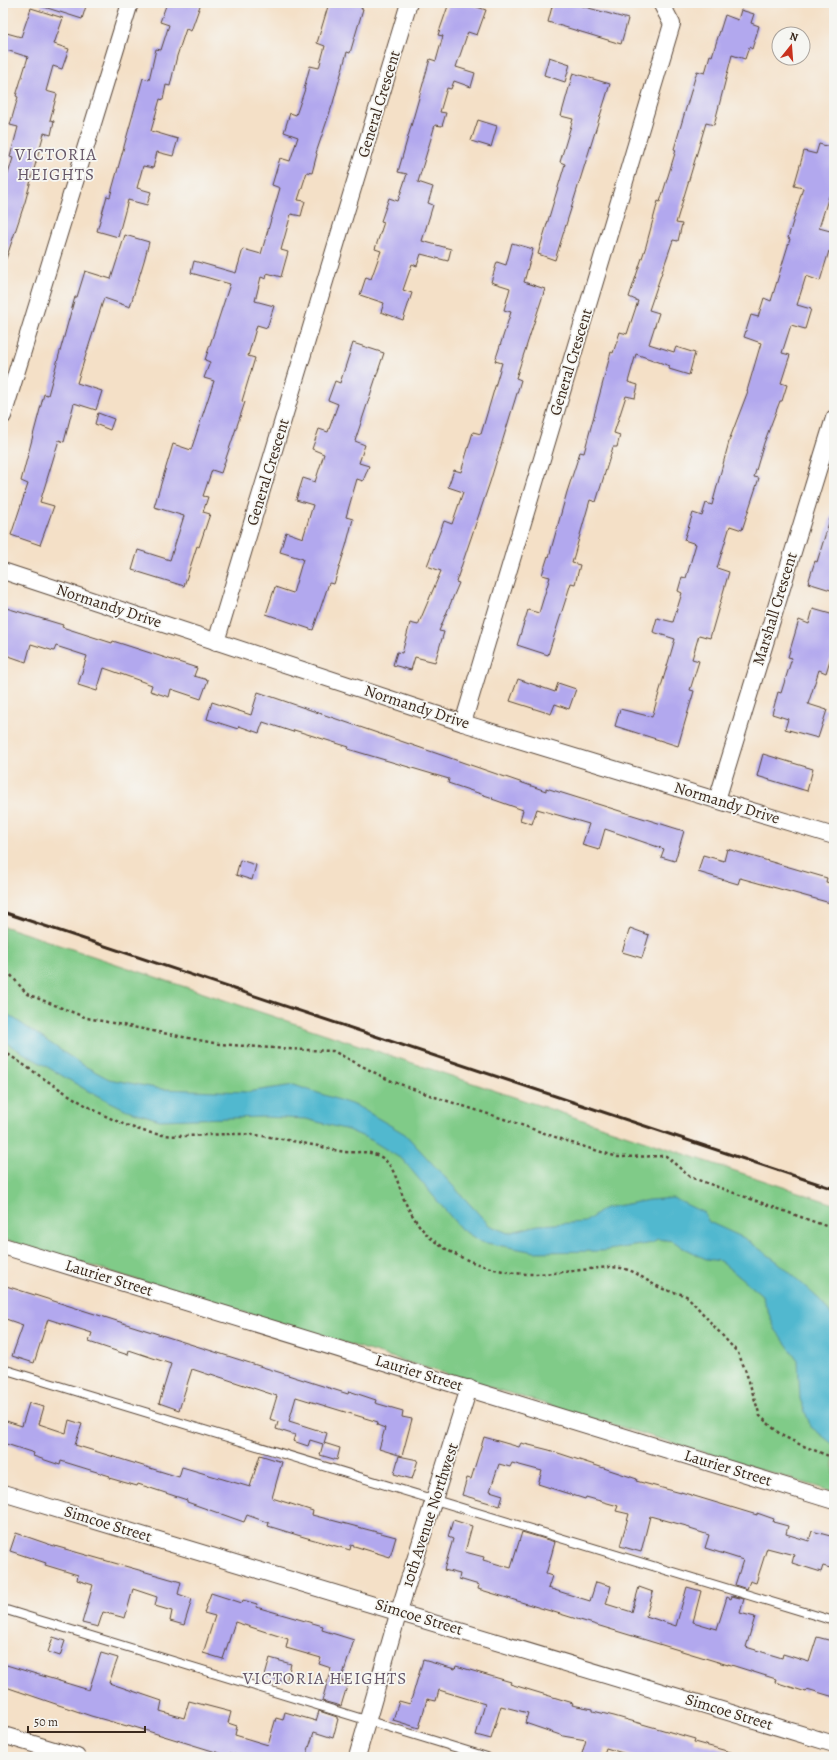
<svg xmlns="http://www.w3.org/2000/svg" width="837" height="1760" viewBox="0 0 837 1760" font-family="Alegreya,serif">
<style>
.green{fill:#80cb88;stroke:#5e7a53}
.water{fill:#51b8cf;stroke:#467176}
.building{fill:#b2a8ee}
.lines{fill:none;stroke-linecap:round;stroke-linejoin:round}
.service-casing{stroke:#574537;stroke-width:10}
.minor-casing{stroke:#574537;stroke-width:18}
.path{stroke:#574537;stroke-width:2.5;stroke-dasharray:3 3;stroke-linecap:butt}
.service{stroke:#fff;stroke-width:8}
.minor{stroke:#fff;stroke-width:16}
.rail{stroke:#3b2a1e;stroke-width:3}
.labels{text-anchor:middle;dominant-baseline:central;stroke-width:3.5;stroke-linejoin:round;paint-order:stroke}
.street-label{font-size:16px;fill:#3b2a1e;stroke:#f6f6f2}
.neighbourhood-label{font-size:17px;letter-spacing:1px;fill:#655667;stroke:#f6f6f2}
</style>
<rect width="100%" height="100%" fill="#f6f6f2"/>
<filter id="ink" filterUnits="userSpaceOnUse"><feTurbulence type="fractalNoise" baseFrequency=".025" numOctaves="2"/><feDisplacementMap in="SourceGraphic" scale="8" xChannelSelector="R" yChannelSelector="G"/><feConvolveMatrix kernelMatrix="1 2 1 2 8 2 1 2 1" color-interpolation-filters="sRGB"/></filter>
<filter id="wash" filterUnits="userSpaceOnUse"><feTurbulence type="fractalNoise" baseFrequency=".012" numOctaves="4" result="noise"/><feDisplacementMap in="SourceGraphic" scale="16" xChannelSelector="R" yChannelSelector="G"/><feGaussianBlur stdDeviation="0.9" result="paint"/><feColorMatrix in="noise" values="0 0 0 0 0 0 0 0 0 0 0 0 0 0 0 0 0 1.4 0 .05"/><feComposite in="paint" operator="in"/></filter>
<g filter="url(#wash)">
<rect width="100%" height="100%" fill="#f4e0c7"/>
<polygon class="green" points="3,926 834,1204 834,1492 3,1239"/>
<polygon class="water" points="3,1011 81,1064 109,1079 161,1089 247,1092 294,1085 357,1106 405,1134 489,1225 508,1233 538,1225 585,1222 605,1208 649,1200 673,1198 704,1213 709,1222 744,1238 778,1262 820,1300 834,1319 834,1445 811,1427 800,1399 798,1360 775,1329 761,1294 720,1261 706,1259 683,1248 673,1241 657,1239 653,1243 602,1251 535,1252 481,1242 461,1229 403,1160 371,1140 348,1130 306,1119 264,1117 160,1120 127,1110 88,1091 3,1041"/>
<g id="blocks">
<g class="building">
<polygon points="41,3 87,3 82,19 41,6"/>
<polygon points="167,3 201,3 191,31 186,29 177,56 170,86 166,85 163,100 160,99 151,131 178,139 173,156 157,152 153,168 143,166 137,188 151,192 147,205 128,200 118,237 97,231 107,196 110,197 143,78 149,80 156,49 161,50 169,25 160,22"/>
<polygon points="329,3 363,3 361,9 363,9 350,53 347,52 333,103 316,153 317,154 312,173 307,172 298,200 305,201 301,216 291,214 281,250 288,252 281,277 267,273 266,279 261,277 255,301 274,306 267,328 257,325 248,356 255,358 242,401 245,402 221,473 212,470 203,496 208,497 203,512 210,514 199,547 197,546 184,586 132,570 138,550 170,560 184,516 154,507 173,444 191,450 214,381 204,378 210,362 205,360 230,284 191,273 194,261 236,273 243,249 261,254 280,188 272,185 280,158 290,161 298,137 284,132 290,113 296,115 305,89 304,89 310,66 319,68 325,46 317,43"/>
<polygon points="449,3 465,3 486,10 477,35 468,32 456,67 475,73 471,87 454,81 451,89 447,88 440,112 446,113 442,126 435,125 418,182 433,187 428,203 433,205 422,241 451,249 448,261 421,254 417,266 412,264 403,290 412,293 403,320 381,312 384,303 360,295 366,277 371,279 381,251 375,249 384,222 381,221 389,198 398,201 407,174 398,172 430,59 436,61 443,36 438,35"/>
<polygon points="553,3 571,3 628,19 621,44 548,22"/>
<polygon points="31,8 63,18 54,44 69,49 62,69 53,66 46,91 57,94 50,120 54,121 51,135 44,133 25,202 6,259 3,259 3,190 13,158 10,157 18,127 10,125 18,97 16,96 28,57 3,49 3,32 21,37"/>
<polygon points="741,10 754,14 751,23 759,26 752,49 749,47 745,59 732,55 714,125 706,123 676,223 682,224 678,241 673,240 649,310 659,313 649,344 674,352 676,347 695,353 689,375 669,369 670,366 636,354 628,382 638,385 635,398 626,396 614,433 620,435 617,447 613,447 596,502 590,500 572,563 580,565 575,584 571,583 548,655 517,645 528,610 539,613 550,577 542,575 548,556 549,557 567,492 580,452 584,453 611,352 613,353 620,332 627,334 638,301 629,297 646,246 658,201 660,202 676,150 674,149 697,71 705,73 710,55 712,56 725,15 738,20"/>
<polygon points="549,57 570,64 565,82 544,75"/>
<polygon points="573,73 610,84 555,260 538,254 565,164 560,162 573,119 561,116"/>
<polygon points="478,120 497,126 491,147 471,141"/>
<polygon points="819,144 834,148 834,197 829,196 819,228 834,232 834,252 829,251 820,281 806,276 797,305 811,309 805,329 791,325 782,353 790,355 781,383 787,385 782,401 780,401 764,443 754,477 759,478 742,530 730,526 717,568 729,572 710,638 699,635 692,659 699,661 690,690 694,691 678,746 615,726 620,709 652,717 675,639 653,632 657,618 673,622 682,593 678,591 682,577 686,578 696,544 684,540 693,513 702,516 706,503 712,505 730,438 748,391 747,391 761,343 744,337 751,315 758,317 764,298 771,301 790,239 788,238 803,188 794,186 804,151 816,154"/>
<polygon points="125,235 149,242 144,261 130,307 104,298 77,383 102,391 96,410 74,403 64,442 59,440 40,502 54,506 40,545 11,535 28,484 21,481 44,394 48,395 75,297 77,297 85,271 111,279"/>
<polygon points="512,243 533,249 524,282 545,289 516,378 521,380 490,482 456,582 459,583 439,631 444,632 435,662 415,657 411,670 393,665 397,652 402,653 410,623 418,625 441,571 427,566 444,521 452,524 463,492 448,487 454,470 461,472 473,432 481,434 502,363 495,361 511,312 504,310 510,288 491,282 497,262 506,265"/>
<polygon points="353,343 384,353 355,441 365,445 359,463 369,466 363,481 357,479 346,517 353,519 346,546 334,584 329,583 313,630 266,614 275,587 293,593 303,559 280,552 286,532 303,538 313,505 296,500 303,478 315,482 324,454 312,449 319,429 328,432 338,404 328,400 335,381 340,383"/>
<polygon points="98,413 114,419 110,430 95,424"/>
<polygon points="831,516 834,516 834,591 808,583 815,561 817,562"/>
<polygon points="3,607 63,625 62,627 112,643 113,641 197,668 194,676 208,680 201,699 171,689 169,697 150,691 152,685 104,668 97,691 78,685 87,656 56,646 54,651 31,644 26,662 3,654"/>
<polygon points="813,609 834,615 834,647 826,673 819,670 808,704 827,710 818,738 785,729 788,719 772,714 778,692 781,693 792,658 788,657 799,620 809,624"/>
<polygon points="518,679 555,692 558,683 576,689 569,709 555,704 551,714 510,701"/>
<polygon points="258,692 546,791 546,788 684,831 675,861 661,857 664,849 605,829 599,850 582,845 589,824 537,809 532,824 520,820 523,810 492,799 493,798 448,783 449,779 348,749 349,747 294,730 293,732 263,722 259,733 239,726 238,729 207,719 212,702 251,715"/>
<polygon points="763,754 813,769 807,791 757,776"/>
<polygon points="727,849 827,878 826,882 834,884 834,904 740,878 738,884 698,872 703,855 724,861"/>
<polygon points="240,860 256,865 252,880 236,875"/>
<polygon points="630,928 649,935 642,958 622,952"/>
<polygon points="3,1285 348,1394 349,1391 376,1400 375,1403 403,1411 402,1417 412,1419 402,1456 379,1449 385,1428 377,1425 378,1422 296,1397 289,1421 327,1433 324,1443 340,1448 337,1460 320,1455 323,1444 310,1440 308,1446 293,1441 295,1435 276,1429 278,1422 270,1419 277,1396 211,1374 210,1375 192,1369 179,1410 159,1403 171,1364 129,1350 128,1355 89,1342 92,1333 48,1319 34,1363 12,1356 23,1325 3,1318"/>
<polygon points="29,1403 44,1407 39,1424 66,1433 69,1420 82,1424 75,1445 179,1477 182,1467 250,1487 260,1455 282,1462 272,1498 313,1511 312,1515 396,1537 390,1557 351,1545 350,1550 304,1537 268,1526 269,1523 247,1515 244,1522 187,1502 187,1500 138,1484 137,1486 109,1478 110,1476 61,1461 60,1465 33,1456 34,1453 3,1443 3,1420 22,1426"/>
<polygon points="484,1437 519,1447 521,1443 549,1450 637,1479 636,1481 681,1493 681,1492 757,1515 757,1513 774,1519 773,1522 788,1526 786,1534 809,1541 812,1531 834,1537 834,1569 823,1566 821,1572 792,1563 794,1555 767,1548 756,1583 750,1581 747,1589 735,1585 743,1560 705,1548 709,1535 690,1529 690,1527 650,1516 641,1552 620,1546 629,1514 616,1511 618,1506 586,1497 585,1499 538,1484 542,1471 512,1463 510,1467 499,1464 490,1491 503,1495 500,1506 462,1495 467,1478 471,1479"/>
<polygon points="399,1456 418,1460 412,1479 394,1474"/>
<polygon points="453,1520 472,1526 465,1552 484,1557 483,1560 511,1568 522,1532 555,1542 546,1574 552,1576 548,1588 590,1601 596,1582 611,1586 606,1604 632,1612 639,1587 653,1592 646,1616 676,1626 687,1587 701,1591 693,1622 717,1629 727,1597 731,1599 732,1596 744,1599 740,1613 755,1617 746,1647 782,1658 783,1654 809,1662 817,1637 832,1641 831,1644 834,1645 834,1697 807,1689 806,1692 775,1682 776,1679 728,1664 728,1665 478,1589 479,1585 459,1579 460,1574 444,1570 453,1539 448,1537"/>
<polygon points="16,1533 51,1545 181,1582 178,1594 192,1599 184,1625 170,1621 172,1611 155,1606 157,1597 133,1589 125,1618 103,1612 98,1627 82,1623 93,1585 77,1580 78,1575 45,1565 46,1563 10,1551"/>
<polygon points="211,1593 242,1603 243,1600 257,1604 256,1607 323,1626 322,1630 354,1640 341,1681 348,1683 341,1706 322,1701 331,1668 319,1664 321,1658 286,1648 288,1639 235,1622 223,1659 203,1653 215,1616 204,1613"/>
<polygon points="53,1637 65,1641 60,1656 48,1652"/>
<polygon points="101,1653 118,1658 109,1683 162,1701 160,1711 184,1718 189,1701 231,1712 228,1723 237,1726 235,1735 268,1745 276,1718 283,1720 285,1712 316,1721 319,1711 337,1717 337,1719 338,1719 333,1738 314,1732 306,1757 244,1757 230,1753 229,1756 128,1725 127,1726 91,1716 3,1686 3,1664 89,1690"/>
<polygon points="270,1658 291,1664 286,1682 265,1676"/>
<polygon points="423,1660 455,1669 456,1666 511,1682 510,1684 573,1703 572,1705 593,1709 593,1711 614,1716 695,1739 694,1742 734,1753 734,1757 636,1757 606,1748 603,1757 581,1757 586,1740 563,1736 525,1723 528,1713 501,1706 491,1739 476,1735 485,1704 439,1690 436,1701 427,1699 419,1728 393,1720 399,1701 410,1704"/>
</g>
</g>
</g>
<g filter="url(#ink)">
<use href="#blocks" fill-opacity="0" stroke="#574537" stroke-width="1"/>
<g class="lines">
<g class="service-casing">
<g id="service">
<polyline points="3,1369 834,1621"/>
<polyline points="3,1609 487,1757"/>
</g>
</g>
<g class="minor-casing">
<g id="minor">
<polyline points="3,416 130,3"/>
<polyline points="3,571 463,723 834,836"/>
<polyline points="216,642 409,3"/>
<polyline points="463,723 672,24 661,3"/>
<polyline points="717,800 834,418"/>
<polyline points="3,1246 834,1501"/>
<polyline points="3,1493 834,1744"/>
<polyline points="3,1735 77,1757"/>
<polyline points="357,1757 399,1611 469,1388"/>
</g>
</g>
<g class="path">
<polyline points="3,966 27,994 87,1018 219,1044 286,1049 333,1051 389,1080 435,1097 507,1120 572,1143 618,1157 666,1156 690,1177 834,1229"/>
<path d="M3 1051C46 1079 97 1119 147 1132 181 1141 219 1131 254 1135 275 1137 297 1142 318 1146 327 1148 337 1151 345 1152 359 1153 366 1150 379 1156 396 1164 399 1191 407 1206 413 1217 422 1231 432 1239 457 1260 499 1274 531 1274 557 1274 584 1269 610 1267 636 1268 638 1277 659 1287 668 1292 679 1292 688 1297L738 1353 745 1369 760 1416 781 1435 801 1445 834 1458"/>
</g>
<use href="#service" class="service"/>
<use href="#minor" class="minor"/>
<polyline class="rail" points="3,912 834,1189"/>
</g>
</g>
<g class="labels">
<g class="street-label">
<text transform="translate(379 104) rotate(-73)">General Crescent</text>
<text transform="translate(571 362) rotate(-73)">General Crescent</text>
<text transform="translate(268 472) rotate(-73)">General Crescent</text>
<text transform="translate(109 606) rotate(18)">Normandy Drive</text>
<text transform="translate(775 609) rotate(-73)">Marshall Crescent</text>
<text transform="translate(417 707) rotate(18)">Normandy Drive</text>
<text transform="translate(727 803) rotate(17)">Normandy Drive</text>
<text transform="translate(109 1278) rotate(17)">Laurier Street</text>
<text transform="translate(419 1373) rotate(17)">Laurier Street</text>
<text transform="translate(728 1468) rotate(17)">Laurier Street</text>
<text transform="translate(430 1515) rotate(-72)">10th Avenue Northwest</text>
<text transform="translate(108 1524) rotate(17)">Simcoe Street</text>
<text transform="translate(419 1617) rotate(17)">Simcoe Street</text>
<text transform="translate(729 1712) rotate(17)">Simcoe Street</text>
</g>
<g class="neighbourhood-label">
<text x="56" y="154">VICTORIA<tspan x="56" dy="20">HEIGHTS</tspan></text>
<text x="325" y="1678">VICTORIA HEIGHTS</text>
</g>
</g>
<rect width="837" height="1760" fill="none" stroke="#f6f6f2" stroke-width="16"/>
<g transform="translate(791 46) rotate(17)"><circle r="19" fill="#f6f6f2" stroke="#aba49d"/>
<path d="M0-3L7 15L0 10L-7 15Z" fill="#c8321e"/>
<text y="-6" font-size="11" font-weight="bold" text-anchor="middle" fill="#3b2a1e">N</text>
</g>
<path d="M28 1726v6h117v-6" fill="none" stroke="#3b2a1e" stroke-width="2"/>
<text x="34" y="1726" font-size="12" fill="#3b2a1e" stroke="#f6f6f2" stroke-width="3" paint-order="stroke">50 m</text>
</svg>
